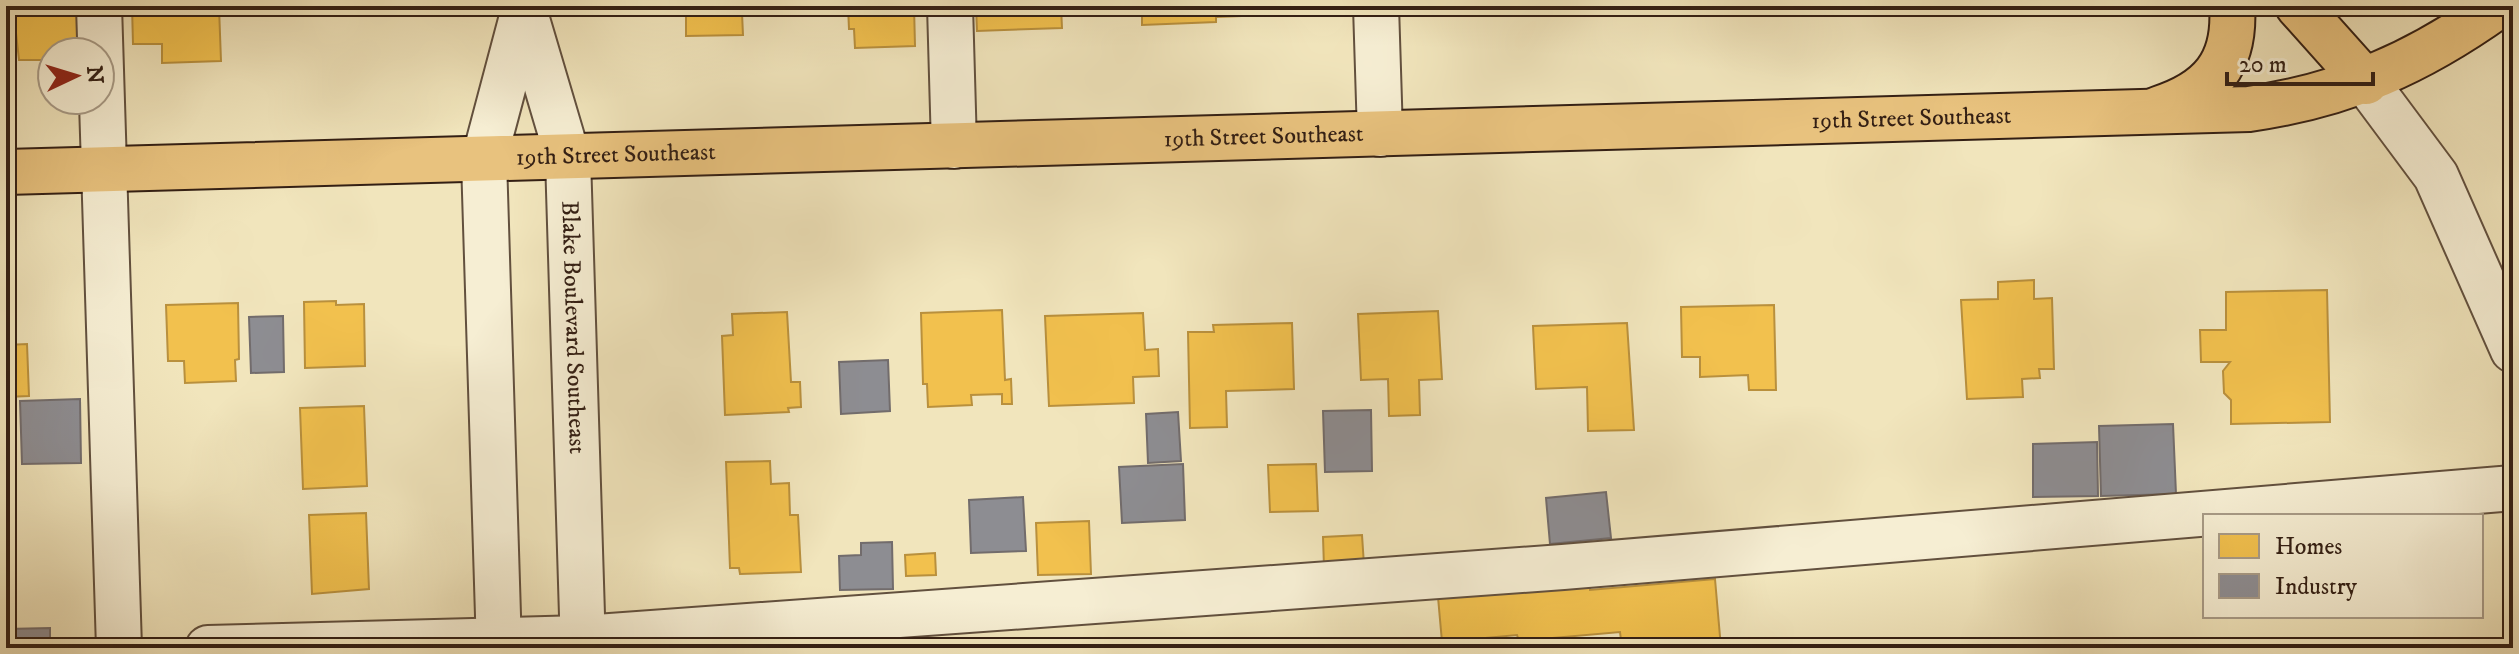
<svg xmlns="http://www.w3.org/2000/svg" width="2519" height="654" viewBox="0 0 2519 654" font-family="'IM FELL DW Pica',serif">
<style>
.homes{fill:#f2c14e;stroke:#b9903d;stroke-width:2}
.industry{fill:#8d8d92;stroke:#726c6c;stroke-width:2}
.lines{fill:none;stroke-linecap:round;stroke-linejoin:round}
.minor-casing{stroke:#62503e;stroke-width:48}
.major-casing{stroke:#331f14;stroke-width:48}
.minor{stroke:#f6eed3;stroke-width:44}
.major{stroke:#e8c27e;stroke-width:44}
.labels{text-anchor:middle;dominant-baseline:central;stroke-width:8;stroke-linejoin:round;paint-order:stroke}
.street-label{font-size:24px;fill:#331f14;stroke:#f6eed3}
</style>
<rect width="100%" height="100%" fill="#f1e5bc"/>
<filter id="stains"><feTurbulence type="fractalNoise" baseFrequency=".0025" numOctaves="4"/><feColorMatrix values="0 0 0 0 .2 0 0 0 0 .09 0 0 0 0 .02 0 0 0 .5 -.17"/></filter>
<radialGradient id="worn" r=".72"><stop offset=".6" stop-color="#630" stop-opacity="0"/><stop offset="1" stop-color="#630" stop-opacity=".3"/></radialGradient>
<g class="homes">
<polygon points="13,6 80,6 81,44 73,44 73,52 52,52 52,60 19,60"/>
<polygon points="132,6 219,7 221,61 162,63 162,44 133,44"/>
<polygon points="302,6 386,6 386,7 371,8 371,14 303,16"/>
<polygon points="678,6 749,6 749,12 742,13 743,35 686,36 686,15 678,15"/>
<polygon points="848,6 914,6 915,46 855,48 854,29 849,29"/>
<polygon points="976,6 1061,6 1062,28 977,31"/>
<polygon points="1142,6 1241,6 1241,16 1216,17 1216,22 1142,25"/>
<polygon points="1535,6 1612,6 1613,9 1535,12"/>
<polygon points="1960,6 2025,6 2025,11 1961,14"/>
<polygon points="2034,280 2034,299 2052,298 2054,369 2039,369 2040,378 2022,379 2023,397 1967,399 1961,300 1998,299 1998,282"/>
<polygon points="2327,290 2330,422 2231,424 2231,400 2224,393 2223,371 2230,362 2201,362 2200,330 2226,330 2226,292"/>
<polygon points="336,301 336,305 364,304 365,366 305,368 304,302"/>
<polygon points="238,303 239,359 235,360 236,381 185,383 184,361 168,361 166,305"/>
<polygon points="1774,305 1776,390 1749,390 1748,375 1700,377 1700,357 1682,357 1681,307"/>
<polygon points="1002,310 1005,380 1011,379 1012,404 1002,404 1002,394 971,395 972,405 928,407 927,384 923,384 921,313"/>
<polygon points="1438,311 1442,379 1419,380 1420,415 1389,416 1388,379 1361,380 1358,314"/>
<polygon points="787,312 791,382 800,382 801,407 788,408 789,412 725,415 722,336 733,335 732,314"/>
<polygon points="1143,313 1145,350 1158,349 1159,376 1133,377 1134,403 1049,406 1045,316"/>
<polygon points="1292,323 1294,389 1226,391 1227,427 1190,428 1188,332 1214,332 1213,325"/>
<polygon points="1627,323 1634,430 1588,431 1587,387 1536,389 1533,326"/>
<polygon points="27,344 29,396 6,397 6,345"/>
<polygon points="364,406 367,486 303,489 300,408"/>
<polygon points="770,461 771,484 789,483 790,515 798,515 801,572 740,574 739,568 730,568 726,462"/>
<polygon points="1316,464 1318,511 1270,512 1268,465"/>
<polygon points="366,513 369,589 312,594 309,515"/>
<polygon points="1089,521 1091,574 1038,575 1036,523"/>
<polygon points="1362,535 1364,565 1324,567 1323,537"/>
<polygon points="935,553 936,575 906,576 905,555"/>
<polygon points="1589,577 1590,590 1715,579 1721,648 1622,648 1620,632 1519,641 1517,635 1442,642 1438,597"/>
</g>
<g class="industry">
<polygon points="283,316 284,372 251,373 249,317"/>
<polygon points="888,360 890,411 841,414 839,362"/>
<polygon points="80,399 81,463 22,464 20,401"/>
<polygon points="1371,410 1372,471 1325,472 1323,411"/>
<polygon points="1178,412 1181,461 1148,463 1146,414"/>
<polygon points="2173,424 2176,494 2101,496 2099,426"/>
<polygon points="2097,442 2098,496 2033,497 2033,444"/>
<polygon points="1183,464 1185,520 1122,523 1119,467"/>
<polygon points="1606,492 1611,538 1550,544 1546,498"/>
<polygon points="1023,497 1026,551 971,553 969,500"/>
<polygon points="892,542 893,589 840,590 839,556 861,555 861,543"/>
<polygon points="50,628 50,648 6,648 6,629"/>
</g>
<g class="lines">
<g class="minor-casing">
<g id="minor">
<polyline points="99,6 119,648"/>
<path id="s1" d="M523 6 568 158 583 648"/>
<polyline points="950,6 954,146"/>
<polyline points="1376,6 1380,134"/>
<polyline points="2366,82 2436,176 2513,350"/>
<polyline points="208,648 583,638 1563,567 2513,488"/>
<polyline points="499,648 484,160 523,13"/>
</g>
</g>
<g class="major-casing">
<g id="major">
<polyline points="2298,6 2366,82"/>
<path d="M2158 109C2211 92 2236 63 2232 6"/>
<path id="s2" d="M6 172 2249 109C2346 95 2418 63 2498 6"/>
</g>
</g>
<use href="#minor" class="minor"/>
<use href="#major" class="major"/>
</g>
<g class="labels">
<g class="street-label">
<text stroke="none"><textPath href="#s2" startOffset="1906">19th Street Southeast</textPath></text>
<text stroke="none"><textPath href="#s2" startOffset="1258">19th Street Southeast</textPath></text>
<text stroke="none"><textPath href="#s2" startOffset="610">19th Street Southeast</textPath></text>
<text stroke="none"><textPath href="#s1" startOffset="328">Blake Boulevard Southeast</textPath></text>
</g>
</g>
<rect width="2519" height="654" fill="none" stroke="#f1e5bc" stroke-width="32"/>
<rect x="8" y="8" width="2503" height="638" fill="none" stroke="#331f14" stroke-width="4"/>
<rect x="16" y="16" width="2487" height="622" fill="none" stroke="#331f14" stroke-width="2"/>
<rect x="2203" y="514" width="280" height="104" fill="#f6eed3" stroke="#a89b87" stroke-width="2"/>
<rect x="2219" y="534" width="40" height="24" fill="#f2c14e" stroke="#a89b87" stroke-width="2"/>
<text x="2275" y="554" font-size="24" fill="#331f14">Homes</text>
<rect x="2219" y="574" width="40" height="24" fill="#8d8d92" stroke="#a89b87" stroke-width="2"/>
<text x="2275" y="594" font-size="24" fill="#331f14">Industry</text>
<g transform="translate(76 76) rotate(86)"><circle r="38" fill="#f6eed3" stroke="#a89b87" stroke-width="2"/>
<path d="M0-6L14 30L0 20L-14 30Z" fill="#8f2418"/>
<text y="-12" font-size="22" font-weight="bold" text-anchor="middle" fill="#331f14">N</text>
</g>
<path d="M2227 72v12h146v-12" fill="none" stroke="#331f14" stroke-width="4"/>
<text x="2239" y="72" font-size="24" fill="#331f14" stroke="#f6eed3" stroke-width="6" paint-order="stroke">20 m</text>
<rect width="100%" height="100%" filter="url(#stains)"/>
<rect width="100%" height="100%" fill="url(#worn)"/>
</svg>
